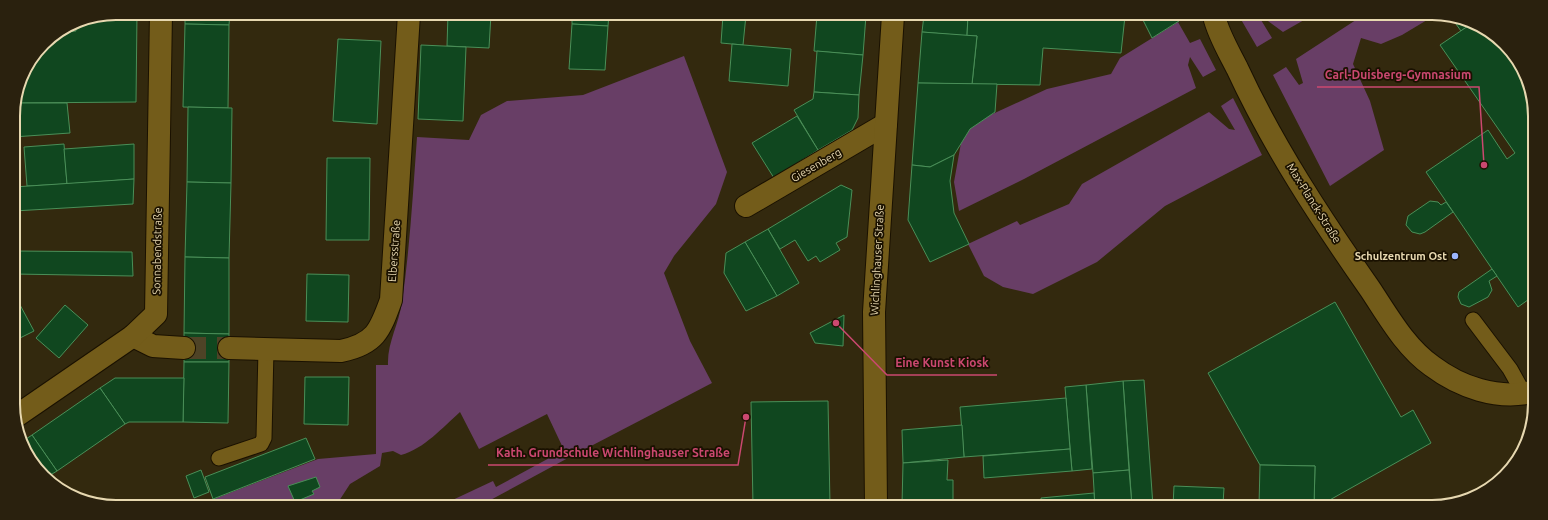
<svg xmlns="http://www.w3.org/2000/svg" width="1548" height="520" viewBox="0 0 1548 520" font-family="Ubuntu,sans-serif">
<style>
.green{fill:#683e66}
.building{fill:#10471f;stroke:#4a8f58}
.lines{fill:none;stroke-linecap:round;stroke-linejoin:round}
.minor-tunnel{stroke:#4e4326;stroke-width:22;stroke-dasharray:22 11;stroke-linecap:butt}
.service-casing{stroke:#1a1100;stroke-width:17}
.minor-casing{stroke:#1a1100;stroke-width:24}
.tertiary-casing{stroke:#1a1100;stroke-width:24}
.service{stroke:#735c1a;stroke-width:15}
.minor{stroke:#735c1a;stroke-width:22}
.tertiary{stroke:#735c1a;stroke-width:22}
.poi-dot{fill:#9bb5fd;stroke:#1a1100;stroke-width:1.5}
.labels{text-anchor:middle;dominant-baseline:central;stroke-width:3.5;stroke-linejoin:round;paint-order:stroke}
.street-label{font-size:11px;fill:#e7d8b0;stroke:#1a1100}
.poi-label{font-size:11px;font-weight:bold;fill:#e7d8b0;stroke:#1a1100;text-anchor:end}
.rim{fill:none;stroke:#e7d8b0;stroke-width:2}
.leader{fill:none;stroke:#cb4870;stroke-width:1.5}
.callout-dot{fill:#cb4870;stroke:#1a1100;stroke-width:1.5}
.callout-label{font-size:12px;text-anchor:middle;font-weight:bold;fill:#cb4870;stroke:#1a1100;stroke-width:3.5;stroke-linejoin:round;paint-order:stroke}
</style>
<rect width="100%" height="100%" fill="#33290e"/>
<g class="green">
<polygon points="1239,16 1311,16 1283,32 1264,18 1261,20 1272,38 1257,47"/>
<polygon points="1362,16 1432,17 1402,35 1381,44 1361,38 1353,64 1370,101 1384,150 1330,186 1273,75 1286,67 1299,85 1303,83 1296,59"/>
<polygon points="1178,22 1190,43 1200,39 1216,70 1203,77 1190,57 1188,65 1196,88 1024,179 959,211 954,182 961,143 970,128 986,117 1047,89 1111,74 1120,58"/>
<path d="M684 56 727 172 716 204 674 256 664 273 690 341 712 383 568 458 483 504H444L493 481 496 487 564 450 547 414 479 449 460 412C443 427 424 449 401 455L393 451 382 453 380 466 350 484 337 504H201L318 459 376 454V365H388C387 343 399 324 402 302 410 247 413 192 417 137L469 140 481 115 507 101 583 95Z"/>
<polygon points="1233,98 1262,155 1165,206 1097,262 1033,294 1003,287 984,276 968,244 1017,221 1020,225 1069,204 1082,184 1209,112 1229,129 1235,130 1221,106"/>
</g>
<g class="building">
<polygon points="116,13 137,13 136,102 15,103 24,71 43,43 59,33 76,31 75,22 77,21"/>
<polygon points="185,13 230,13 229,25 185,24"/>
<polygon points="448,14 491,14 489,48 447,46"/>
<polygon points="572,14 609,14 608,26 572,24"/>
<polygon points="723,15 746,15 743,45 721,43"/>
<polygon points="817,15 866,15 863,55 814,51"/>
<polygon points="924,15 968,15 967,36 922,32"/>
<polygon points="968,15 1125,16 1121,53 1043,48 1040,85 972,84 977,36 967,36"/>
<polygon points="1141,16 1175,16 1179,21 1152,38"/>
<polygon points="1451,17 1459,17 1471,24 1461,31"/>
<polygon points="185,24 229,25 228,108 183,107"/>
<polygon points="572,24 608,26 605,70 569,69"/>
<polygon points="1471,24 1509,48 1533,96 1532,297 1518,307 1426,172 1488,130 1507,159 1515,153 1440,45"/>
<polygon points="922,32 977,36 972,84 918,83"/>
<polygon points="338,39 381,41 377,124 333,121"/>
<polygon points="732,44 791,49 788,86 729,81"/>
<polygon points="421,45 466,47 463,121 418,119"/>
<polygon points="817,51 863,55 859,95 814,92"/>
<polygon points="918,83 997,84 995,112 970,129 954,155 930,167 912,165"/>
<polygon points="814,92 859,95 858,118 852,130 818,150 794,110 813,99"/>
<polygon points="15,103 67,103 70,133 13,137"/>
<polygon points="188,107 232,108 231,183 187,182"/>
<polygon points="797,116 818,150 774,178 752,143"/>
<polygon points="64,144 67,184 27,186 24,147"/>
<polygon points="134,144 134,179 67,184 64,149"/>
<polygon points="954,155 950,181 954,213 969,244 930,262 908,220 912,165 930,167"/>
<polygon points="327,158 370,158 369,240 326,240"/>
<polygon points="134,179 133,204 14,211 14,187"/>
<polygon points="187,182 231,183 229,258 185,257"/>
<polygon points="841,185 852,190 847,237 836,243 840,250 820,262 816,256 808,261 795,240 780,249 768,229"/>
<polygon points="1430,201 1438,202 1441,205 1446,202 1453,212 1425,232 1420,234 1412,232 1406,225 1408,216"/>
<polygon points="768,229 799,283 777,296 745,242"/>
<polygon points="745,242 777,296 746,311 724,273 726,253"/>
<polygon points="14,251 132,252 133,276 14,274"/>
<polygon points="185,257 229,258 229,334 184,333"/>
<polygon points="1492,269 1497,276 1489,281 1492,290 1488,297 1469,307 1461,304 1458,297 1459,292"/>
<polygon points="307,274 349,275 348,322 306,321"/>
<polygon points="1335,302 1401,417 1413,410 1431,443 1319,506 1314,506 1315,466 1260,465 1208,373"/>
<polygon points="19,303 34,331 14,341 14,306"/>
<polygon points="65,305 88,325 59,358 36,338"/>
<polygon points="844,315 843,346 815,343 810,333"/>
<polygon points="184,333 229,334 229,362 184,362"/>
<polygon points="184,362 229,362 228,423 183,422"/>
<polygon points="305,377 349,377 348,425 304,424"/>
<polygon points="115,378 184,378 183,422 129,422 125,424 100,388"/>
<polygon points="1144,380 1153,506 1132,506 1123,381"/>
<polygon points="1123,381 1129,470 1093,473 1086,385"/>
<polygon points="1086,385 1092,469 1072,471 1065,387"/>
<polygon points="100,388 125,424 57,471 32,435"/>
<polygon points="1066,398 1070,449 964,457 960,407"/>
<polygon points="828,401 830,505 753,505 751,402"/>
<polygon points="962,425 964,457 903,463 902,430"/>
<polygon points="32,435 57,471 47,477 39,472 23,441"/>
<polygon points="306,438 315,459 213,499 205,477"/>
<polygon points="1070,449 1072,471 984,478 983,456"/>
<polygon points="948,460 947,480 953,480 953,506 902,505 903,463"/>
<polygon points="1260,465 1315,466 1314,506 1259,506"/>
<polygon points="201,470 209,492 194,498 186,476"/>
<polygon points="1129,470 1132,506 1095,506 1093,473"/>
<polygon points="316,477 320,487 312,491 314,494 295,502 288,486"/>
<polygon points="1174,486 1224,488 1223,504 1230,504 1230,506 1173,506"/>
<polygon points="1094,493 1095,506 1042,506 1041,498"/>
<polygon points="215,499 217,504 204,504"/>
<polygon points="1025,501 1026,506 980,506 980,505"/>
</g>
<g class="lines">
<polyline class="minor-tunnel" points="184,348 229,348"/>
<g class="service-casing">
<g id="service">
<polyline points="1473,320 1510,369 1524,394"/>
<polyline points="219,458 261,444 264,438 266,349"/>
</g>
</g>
<g class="minor-casing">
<g id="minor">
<path d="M1214 16C1218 34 1229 52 1237 68 1273 146 1321 219 1370 289 1388 316 1405 347 1432 366 1460 387 1497 400 1532 392"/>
<polyline points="746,206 886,124"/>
<polyline points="133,336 153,346 184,348"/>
<path d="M229 348 341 351C375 344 380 331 391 300L409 14"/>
<polyline points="15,417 133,336 156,314 161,13"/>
</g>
</g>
<g class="tertiary-casing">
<polyline id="tertiary" points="876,505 874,312 893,15"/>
</g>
<use href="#service" class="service"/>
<use href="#minor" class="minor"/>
<use href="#tertiary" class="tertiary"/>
</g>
<circle class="poi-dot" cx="1455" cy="256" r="4"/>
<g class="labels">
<g class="street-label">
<text transform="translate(816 165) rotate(-30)">Giesenberg</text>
<text transform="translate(1314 203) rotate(58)">Max-Planck-Straße</text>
<text transform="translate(157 251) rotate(-89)">Sonnabendstraße</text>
<text transform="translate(394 251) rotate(-86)">Elbersstraße</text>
<text transform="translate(877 260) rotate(-87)">Wichlinghauser Straße</text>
</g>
<g class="poi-label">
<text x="1447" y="256">Schulzentrum Ost</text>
</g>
</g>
<path d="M0 0H1548V520H0ZM116 20H1432A96 96 0 0 1 1528 116V404A96 96 0 0 1 1432 500H116A96 96 0 0 1 20 404V116A96 96 0 0 1 116 20Z" fill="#2a210e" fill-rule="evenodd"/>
<path class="rim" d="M116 20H1432A96 96 0 0 1 1528 116V404A96 96 0 0 1 1432 500H116A96 96 0 0 1 20 404V116A96 96 0 0 1 116 20Z"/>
<path class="leader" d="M1484 165L1479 87H1317M836 323L887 375H997M746 417L738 465H488"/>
<g class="callout-dot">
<circle cx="1484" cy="165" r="4"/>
<circle cx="836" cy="323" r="4"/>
<circle cx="746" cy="417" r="4"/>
</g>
<g class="callout-label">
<text x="1398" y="79">Carl-Duisberg-Gymnasium</text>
<text x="942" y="367">Eine Kunst Kiosk</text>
<text x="613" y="457">Kath. Grundschule Wichlinghauser Straße</text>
</g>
</svg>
